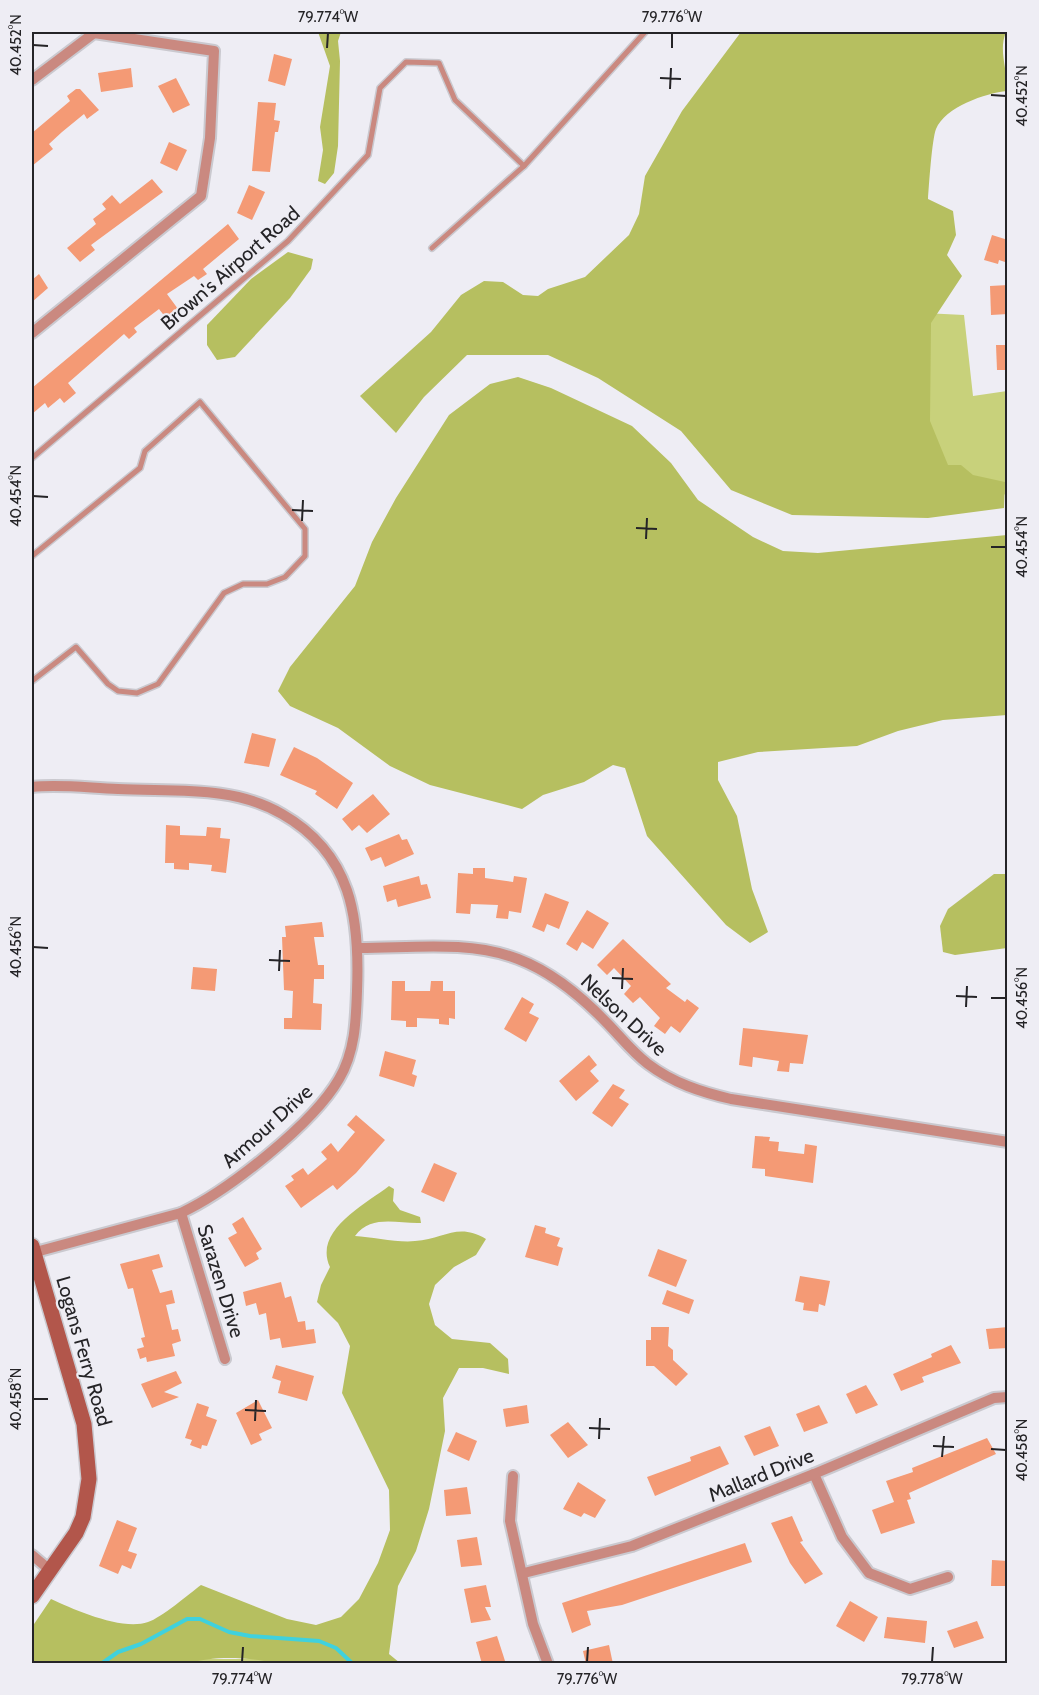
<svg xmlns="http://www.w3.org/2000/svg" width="1039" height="1695" viewBox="0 0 1039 1695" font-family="Cabin,sans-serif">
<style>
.green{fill:#c8d17b}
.forest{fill:#b6bf60}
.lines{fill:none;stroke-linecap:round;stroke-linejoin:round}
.stream{stroke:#40d1dd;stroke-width:4}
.building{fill:#f49a75}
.lane-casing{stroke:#cac9cf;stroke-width:8}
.street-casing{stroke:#cac9cf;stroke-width:14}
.secondary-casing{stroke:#cac9cf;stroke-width:18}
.lane{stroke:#ca8980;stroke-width:5}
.street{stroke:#ca8980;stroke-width:10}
.secondary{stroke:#b2564b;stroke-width:15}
.ticks{fill:none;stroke:#252427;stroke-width:2}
.labels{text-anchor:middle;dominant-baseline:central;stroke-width:4.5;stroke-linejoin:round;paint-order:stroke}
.street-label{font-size:20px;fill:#252427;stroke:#eeedf4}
.neatline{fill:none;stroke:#252427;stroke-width:2}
.ticks-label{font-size:15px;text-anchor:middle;fill:#252427}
</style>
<rect width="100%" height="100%" fill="#eeedf4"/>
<g class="green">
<polygon points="924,313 964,315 973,396 1007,391 1007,495 912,474"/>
<polygon points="201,1659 261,1659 279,1663 186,1664"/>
</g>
<g class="forest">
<polygon points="318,32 341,32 338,41 340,61 338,146 334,173 325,184 318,181 323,150 320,127 330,66"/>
<path d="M741 32H1006C998 51 1008 70 1007 91 986 93 945 107 936 129 932 139 929 185 928 199L953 211 956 235 947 255 962 276 931 323 930 421 948 465H961L973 475 1005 482 1004 508 928 518 792 515 731 490 681 431 598 378 548 355H467L424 397 396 433 360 396 431 332 461 295 484 281 503 282 523 295 538 296 548 289 585 277 629 235 639 214 645 176 682 111Z"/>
<polygon points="288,252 313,259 311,269 290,298 235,357 217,360 207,345 207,325 251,279"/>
<polygon points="518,377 551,388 632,426 671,463 698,500 753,537 783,551 818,553 1007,535 1007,715 943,720 898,731 857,746 758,752 718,762 718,780 737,816 752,889 768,932 750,943 726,925 647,836 625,768 613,765 584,782 543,795 522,809 430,785 390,766 338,728 290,706 278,691 290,667 355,586 372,542 396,498 449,415 490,384"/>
<polygon points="994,874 1007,874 1007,948 955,955 943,952 940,926 948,909"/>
<path d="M389 1186 394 1189 393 1201 400 1210 420 1217 421 1223C398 1224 371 1214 355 1236 372 1237 399 1243 415 1241 444 1239 458 1222 486 1239L476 1255 454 1267 435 1285 429 1304 435 1325 452 1339 490 1343 508 1359 509 1374 483 1368H459L443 1398 445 1431 429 1509 416 1551 398 1586 389 1654 400 1663 279 1664C249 1657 215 1655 186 1664L32 1663V1627L51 1599C75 1610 122 1631 148 1622 161 1618 189 1594 201 1585L287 1619 316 1625 341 1617 359 1599 378 1563 390 1530 389 1490 342 1393 350 1346 338 1323 317 1302 321 1285 330 1267C313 1231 364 1205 389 1186Z"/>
</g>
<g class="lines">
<polyline class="stream" points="101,1664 118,1652 141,1644 187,1619 200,1619 229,1632 250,1636 319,1641 336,1648 353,1664"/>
</g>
<g class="building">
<polygon points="274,54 292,59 285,86 268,81"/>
<polygon points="131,68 133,87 101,92 98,73"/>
<polygon points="176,78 190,105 173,113 158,86"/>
<polygon points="76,89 80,89 99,110 87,119 84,114 62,132 49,144 53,149 32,166 32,133 70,101 67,96"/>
<polygon points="258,102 276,103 274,120 280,121 278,132 275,132 270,172 252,171"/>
<polygon points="169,142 187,150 177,171 160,163"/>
<polygon points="152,179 163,192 91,245 95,250 80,262 67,248 96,224 93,219 106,209 102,204 112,195 120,204"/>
<polygon points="249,185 265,192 252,220 237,213"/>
<polygon points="228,224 239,239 203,269 207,274 198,280 194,276 167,294 178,309 166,318 159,309 134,328 137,332 129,339 124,334 68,383 76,393 64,403 60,398 48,408 45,403 32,414 32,388"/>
<polygon points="992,235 1008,240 1008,263 999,260 998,264 984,260"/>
<polygon points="39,274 48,288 32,302 32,280"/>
<polygon points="1008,285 1008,314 991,315 990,286"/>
<polygon points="996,345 1008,345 1008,370 997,370"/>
<polygon points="252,733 276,739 269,767 244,763"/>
<polygon points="294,747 317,758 353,783 337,809 315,794 317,791 280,775"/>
<polygon points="373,794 390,814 367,833 359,825 352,831 342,819"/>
<polygon points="166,825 180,826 180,835 206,836 207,827 221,828 220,838 230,839 226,873 211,871 212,865 189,863 189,870 174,869 174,863 165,863"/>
<polygon points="399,834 402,840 407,839 414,854 385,867 381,857 371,861 365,848"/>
<polygon points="473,868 485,868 485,878 513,882 514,876 527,878 521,913 509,911 508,919 496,918 498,905 471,904 470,914 456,913 458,873 473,874"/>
<polygon points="419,876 421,885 427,884 431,898 398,907 396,899 387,902 383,886"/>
<polygon points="545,893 569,902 559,929 547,924 544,932 532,927"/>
<polygon points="587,910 609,923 593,949 582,942 577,951 566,944"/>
<polygon points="322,922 324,937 314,937 318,965 324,965 324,979 314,979 313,1003 322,1004 321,1030 284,1029 284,1018 292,1018 293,991 284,990 282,937 286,937 285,926"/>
<polygon points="623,939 671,984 666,988 685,1002 687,999 699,1008 680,1033 671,1026 665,1034 654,1026 660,1018 640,997 633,1003 624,994 631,986 614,968 607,975 597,965"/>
<polygon points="193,967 217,969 215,991 191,989"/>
<polygon points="392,981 405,981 405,991 430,991 431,981 443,981 443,991 455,991 455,1019 449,1018 449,1025 439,1024 439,1019 417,1018 417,1027 406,1027 406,1021 391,1020"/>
<polygon points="522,997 534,1004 529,1013 539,1018 526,1042 504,1029"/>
<polygon points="743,1028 808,1035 803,1064 790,1063 789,1072 777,1071 779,1061 753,1057 752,1067 739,1065"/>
<polygon points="385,1051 416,1060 412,1074 417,1076 414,1087 379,1076"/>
<polygon points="589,1055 597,1065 590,1071 599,1081 576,1101 559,1081"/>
<polygon points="613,1084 625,1090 619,1098 629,1104 612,1127 592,1113"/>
<polygon points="356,1115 385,1140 356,1173 337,1190 333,1185 301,1208 285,1186 294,1180 291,1176 303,1168 308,1175 327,1159 321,1152 331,1143 338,1152 355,1132 347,1125"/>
<polygon points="755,1136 770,1137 769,1141 779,1142 778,1151 804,1154 805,1144 817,1146 813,1183 765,1176 765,1169 752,1168"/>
<polygon points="434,1163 457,1173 444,1202 421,1192"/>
<polygon points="243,1217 262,1249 256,1253 259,1259 245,1267 228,1238 237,1233 232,1224"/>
<polygon points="535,1225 546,1228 545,1233 560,1238 557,1246 563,1248 558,1266 525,1257"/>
<polygon points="658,1249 687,1260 676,1287 648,1276"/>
<polygon points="159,1254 163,1267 152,1270 160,1293 172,1290 175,1303 166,1305 172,1330 178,1329 181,1341 172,1344 175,1356 147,1362 146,1357 140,1359 137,1349 144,1347 141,1338 145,1337 133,1288 128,1289 120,1264"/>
<polygon points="800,1276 830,1281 825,1306 819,1304 818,1312 803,1310 804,1303 795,1301"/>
<polygon points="281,1282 285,1298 291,1296 298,1322 305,1321 306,1330 314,1329 316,1343 282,1348 280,1338 270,1340 266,1313 259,1315 256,1303 246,1306 243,1292"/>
<polygon points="667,1290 694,1300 689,1314 662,1304"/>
<polygon points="651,1327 669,1327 668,1346 673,1350 673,1360 688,1374 676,1386 654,1366 646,1366 646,1340 651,1340"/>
<polygon points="1008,1327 1008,1348 989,1349 986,1329"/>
<polygon points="951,1345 961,1363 922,1377 924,1382 901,1391 893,1374 932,1357 931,1354"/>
<polygon points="276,1365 314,1376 307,1401 278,1393 281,1381 272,1378"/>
<polygon points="176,1371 182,1383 164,1392 179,1397 152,1408 141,1384"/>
<polygon points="866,1385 878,1405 856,1414 846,1394"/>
<polygon points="258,1400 272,1428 259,1434 262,1440 251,1445 236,1413"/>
<polygon points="197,1403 209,1407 206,1416 217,1420 207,1446 202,1445 201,1449 190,1445 192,1440 185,1438"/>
<polygon points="527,1405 529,1423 506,1427 503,1409"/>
<polygon points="819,1405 828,1423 804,1432 796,1414"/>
<polygon points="568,1422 588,1445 568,1458 550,1435"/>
<polygon points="770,1426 779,1446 754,1456 744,1436"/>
<polygon points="456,1432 477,1441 469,1461 447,1451"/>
<polygon points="987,1438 996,1454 909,1493 911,1499 907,1500 915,1523 881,1534 872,1510 894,1502 886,1481 913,1472 912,1468"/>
<polygon points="720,1446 729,1464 655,1496 647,1477 691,1461 690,1457"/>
<polygon points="578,1482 606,1500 595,1518 584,1513 581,1517 563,1509"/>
<polygon points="467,1487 471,1514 446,1516 444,1490"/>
<polygon points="792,1516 803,1541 800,1542 823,1574 805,1584 790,1563 771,1523"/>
<polygon points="117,1520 137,1528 128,1551 137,1554 131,1569 122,1565 118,1574 99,1566"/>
<polygon points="477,1537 482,1565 461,1567 457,1540"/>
<polygon points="745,1543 752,1562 622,1605 587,1611 591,1625 572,1633 562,1603"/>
<polygon points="992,1560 1008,1561 1008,1586 991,1586"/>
<polygon points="486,1585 491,1607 485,1607 491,1620 471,1623 464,1589"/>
<polygon points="850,1601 878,1617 864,1642 836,1626"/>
<polygon points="887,1617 927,1621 925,1643 884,1638"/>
<polygon points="977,1621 984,1638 954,1648 947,1631"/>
<polygon points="497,1636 506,1664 482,1664 476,1642"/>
<polygon points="609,1645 613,1664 586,1664 583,1651"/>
</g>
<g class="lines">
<g class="lane-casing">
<g id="lane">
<polyline points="432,248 524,166"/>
<polyline points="32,458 288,241 368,155 380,88 406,62 439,63 455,100 524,166 645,32"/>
<polyline points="32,556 140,468 145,451 200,402 305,529 305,556 285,577 267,584 243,584 224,593 158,684 137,693 118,691 108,684 76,647 32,681"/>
</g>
</g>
<g class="street-casing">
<g id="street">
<polyline points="32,80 94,33 214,51 210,138 201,196 32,333"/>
<path d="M32 787C60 784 89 788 118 789 173 792 233 785 282 814 352 854 360 918 357 991 356 1021 355 1052 339 1079 313 1124 228 1191 181 1213L32 1253"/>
<path d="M360 948C411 948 469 940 518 959 552 972 581 996 606 1022 620 1036 632 1052 648 1064 673 1083 701 1092 731 1099L1008 1142"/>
<polyline points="181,1213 225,1359"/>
<polyline points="814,1474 842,1537 869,1573 910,1589 948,1577"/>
<polyline points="513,1476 510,1521 533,1624 548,1664"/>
<polyline points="32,1555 51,1571"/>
<polyline points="524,1573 632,1546 814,1474 994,1398 1008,1397"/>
</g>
</g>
<g class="secondary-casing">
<polyline id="secondary" points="32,1246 84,1424 89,1479 83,1517 76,1533 32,1596"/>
</g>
<use href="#lane" class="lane"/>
<use href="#street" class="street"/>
<use href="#secondary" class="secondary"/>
</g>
<path class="ticks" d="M33 45 48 46M327 48 328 33M672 48V33M660 78 681 79M670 89 671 68M991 95 1006 96M33 496 48 497M292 510 313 511M302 521 303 500M636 528 657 529M646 539 647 518M991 547H1006M33 947 48 948M269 960 290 961M279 971 280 950M612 978 633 979M622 989 623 968M956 996 977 997M991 998H1006M966 1007 967 986M33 1399H48M245 1410 266 1411M255 1421 256 1400M589 1428 610 1429M599 1439 600 1418M933 1446 954 1447M991 1449 1006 1450M942 1457 944 1436M242 1662 243 1647M587 1662 588 1647M932 1662 933 1647"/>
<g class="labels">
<g class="street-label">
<text transform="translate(230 268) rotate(-41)">Brown's Airport Road</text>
<text transform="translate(624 1015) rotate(43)">Nelson Drive</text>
<text transform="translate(267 1126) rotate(-42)">Armour Drive</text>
<text transform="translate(221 1281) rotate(73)">Sarazen Drive</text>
<text transform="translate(84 1351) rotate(74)">Logans Ferry Road</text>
<text transform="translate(761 1475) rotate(-22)">Mallard Drive</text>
</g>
</g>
<rect width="1039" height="1695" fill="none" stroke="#eeedf4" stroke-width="66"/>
<rect x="33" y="33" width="973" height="1629" class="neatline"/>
<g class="ticks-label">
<text x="328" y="22">79.774°W</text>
<text x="672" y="22">79.776°W</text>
<text transform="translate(16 45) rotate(-90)" y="5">40.452°N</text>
<text transform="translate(1022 96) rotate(-90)" y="5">40.452°N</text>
<text transform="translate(16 496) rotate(-90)" y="5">40.454°N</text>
<text transform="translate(1022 547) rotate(-90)" y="5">40.454°N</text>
<text transform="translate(16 947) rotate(-90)" y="5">40.456°N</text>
<text transform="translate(1022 998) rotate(-90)" y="5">40.456°N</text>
<text transform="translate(16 1399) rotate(-90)" y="5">40.458°N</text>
<text transform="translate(1022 1450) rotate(-90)" y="5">40.458°N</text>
<text x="242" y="1684">79.774°W</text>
<text x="587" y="1684">79.776°W</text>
<text x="932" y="1684">79.778°W</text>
</g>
</svg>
